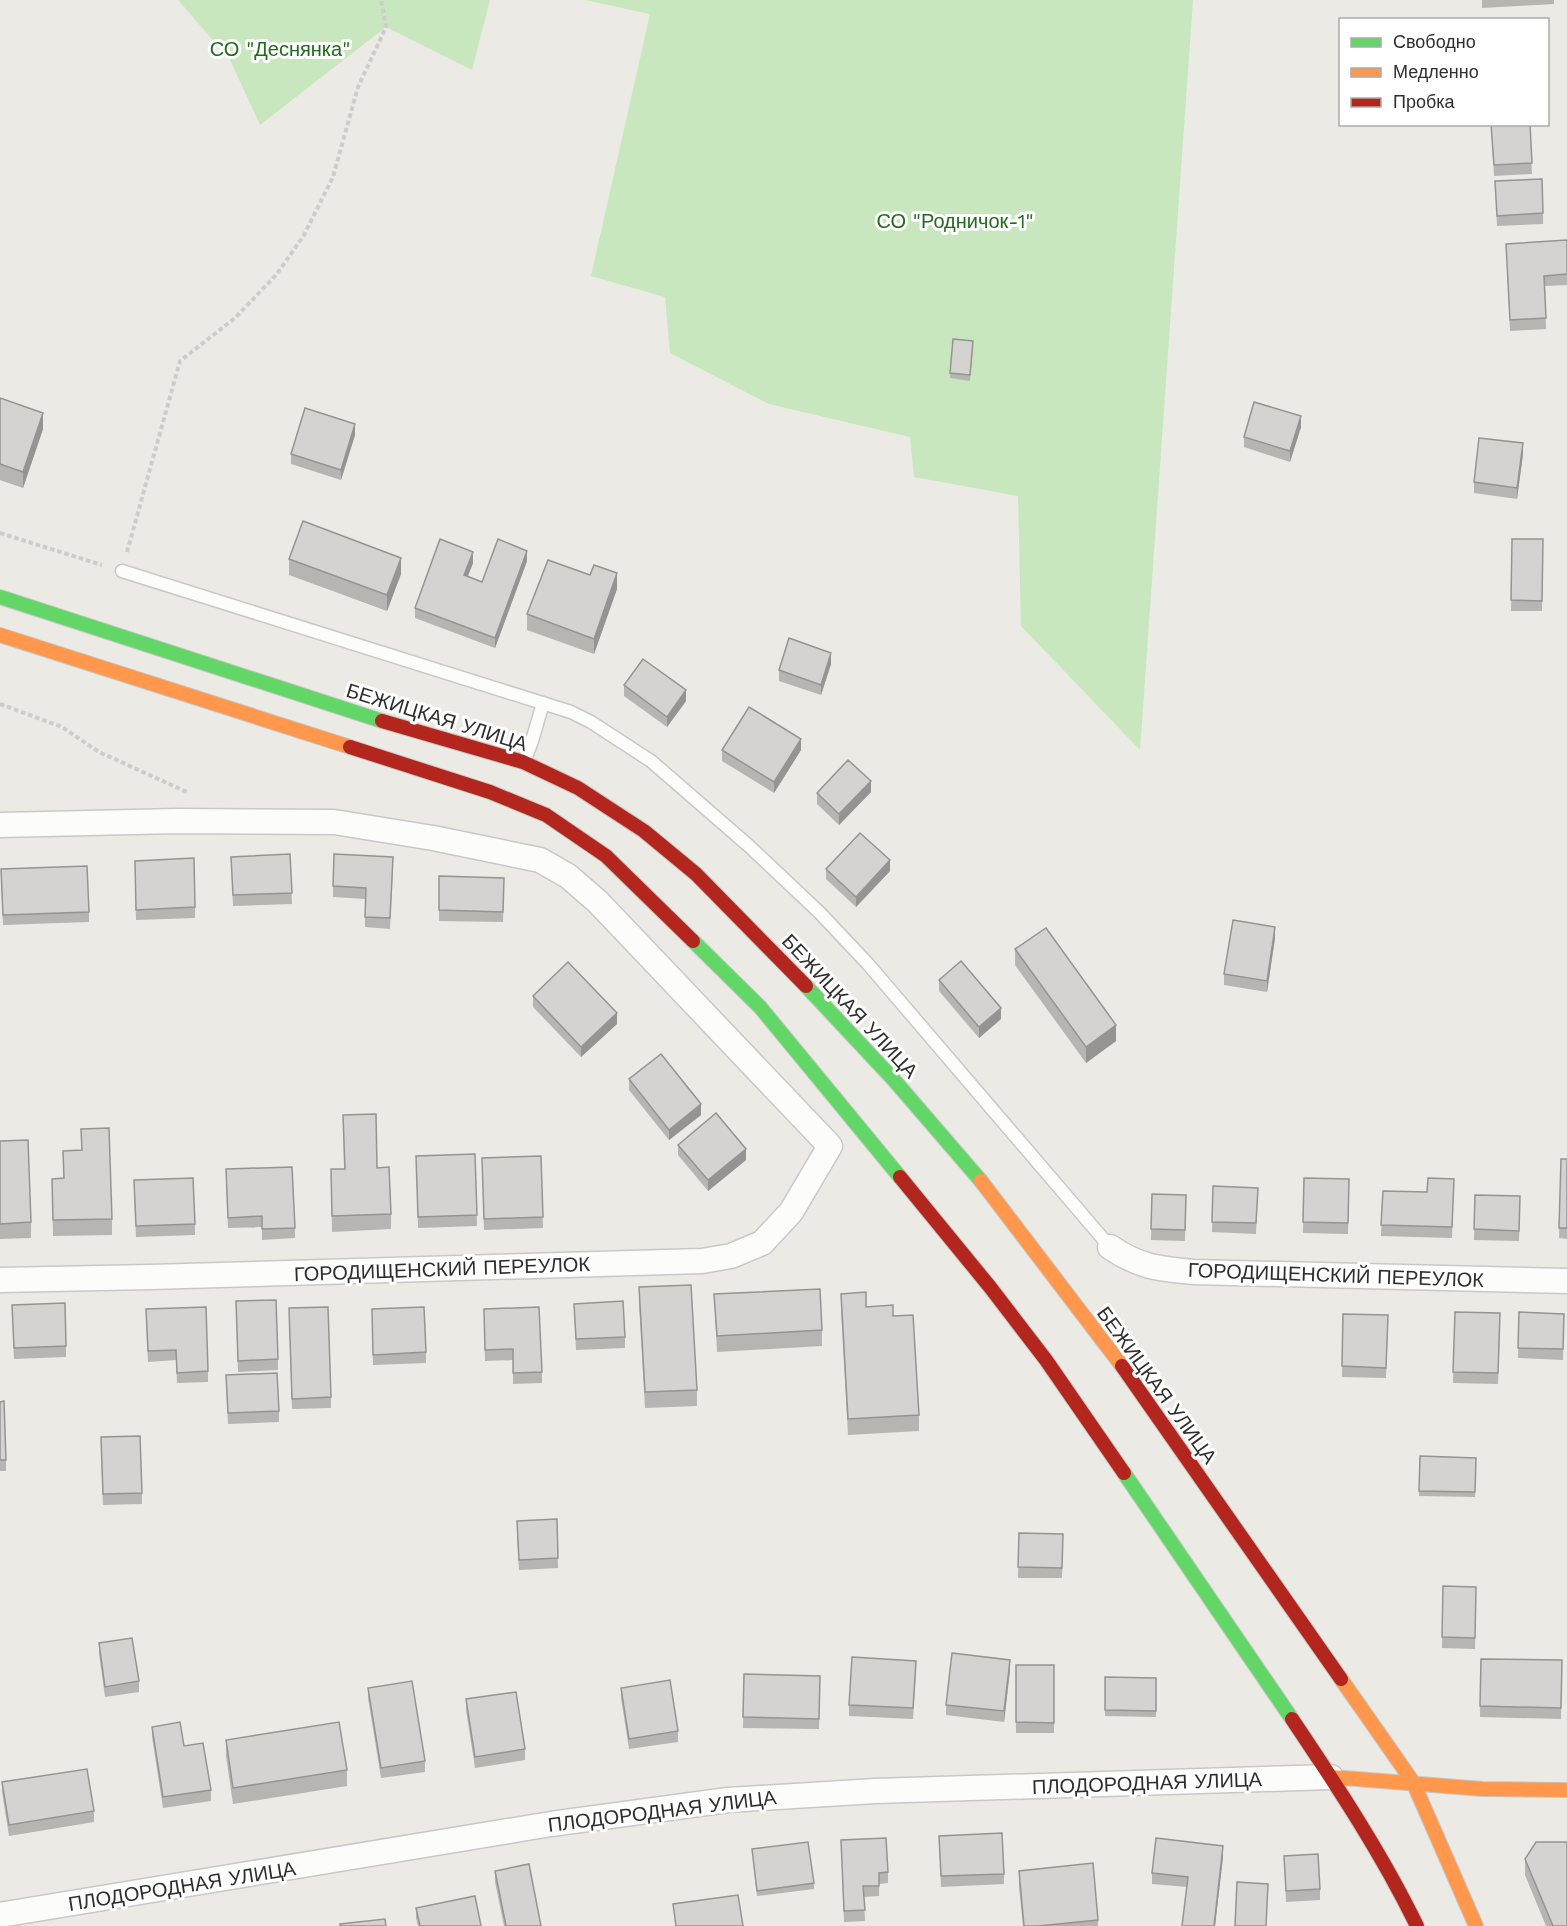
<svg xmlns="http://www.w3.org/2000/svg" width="1567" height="1926" viewBox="0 0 1567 1926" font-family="'Work Sans',sans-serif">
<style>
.green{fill:#c8e7be}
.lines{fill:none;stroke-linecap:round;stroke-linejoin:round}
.lane-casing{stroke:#c9c8c9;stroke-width:15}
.street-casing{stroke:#c9c8c9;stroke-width:27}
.fast-casing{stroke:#c6c6c4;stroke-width:16}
.slow-casing{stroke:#c6c6c4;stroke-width:16}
.jam-casing{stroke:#c6c6c4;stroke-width:16}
.path{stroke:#cccccb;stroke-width:4;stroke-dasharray:4.5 3;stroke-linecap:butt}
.lane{stroke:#fcfcfb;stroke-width:12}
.street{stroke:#fcfcfb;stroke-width:24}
.fast{stroke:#63d668;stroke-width:14}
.slow{stroke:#ff974d;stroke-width:14}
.jam{stroke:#b3261e;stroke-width:14}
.wall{fill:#b7b5b2}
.shaded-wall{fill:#959491}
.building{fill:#d5d3cf;stroke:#959491;stroke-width:1.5}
.labels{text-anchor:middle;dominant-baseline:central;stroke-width:6;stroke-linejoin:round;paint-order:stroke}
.park-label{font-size:20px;fill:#206c1c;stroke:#fff}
.street-label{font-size:20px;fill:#2e2e2e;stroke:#fff}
</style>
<rect width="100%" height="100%" fill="#eceae4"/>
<g class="green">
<polygon points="178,0 490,0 472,70 386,27 260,125 230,60"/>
<polygon points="585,0 1193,0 1140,750 1021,626 1018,496 914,477 910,437 769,404 670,353 665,297 591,276 650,14"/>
</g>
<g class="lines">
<g class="lane-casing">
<g id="lane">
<polyline points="122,571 571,712 591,722 651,761 749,846 820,913 868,964 1110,1247"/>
<polyline points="524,762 532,741 543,703"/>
</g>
</g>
<g class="street-casing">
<g id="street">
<polyline points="0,825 177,821 334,822 433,838 540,860 568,876 598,902 830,1146 791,1212 762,1243 731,1256 702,1261 150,1277 0,1280"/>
<path d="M1110 1247C1139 1267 1159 1269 1194 1272L1567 1281"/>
<polyline points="0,1915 551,1824 728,1800 875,1791 1331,1777"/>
</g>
</g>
<g class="fast-casing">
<g id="fast">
<polyline points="0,597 382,721"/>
<polyline points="693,941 760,1007 900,1177"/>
<polyline points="806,986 894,1080 981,1181"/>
<polyline points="1124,1473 1292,1719"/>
</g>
</g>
<g class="slow-casing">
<g id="slow">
<polyline points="0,635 350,747"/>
<polyline points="981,1181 1122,1366"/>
<polyline points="1341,1679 1413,1782 1476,1926"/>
<polyline points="1331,1777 1483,1789 1567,1790"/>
</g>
</g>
<g class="jam-casing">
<g id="jam">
<polyline points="382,721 523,762 578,788 644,831 696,874 806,986"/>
<polyline points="350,747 490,792 546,815 606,856 693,941"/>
<polyline points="900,1177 990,1287 1046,1360 1124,1473"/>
<polyline points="1122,1366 1341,1679"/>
<path d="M1292 1719C1337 1786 1382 1854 1417 1926"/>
</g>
</g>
<g class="path">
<polyline points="0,533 102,565"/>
<polyline points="127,552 180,361 235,318 277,274 304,235 333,177 358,87 386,27 381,0"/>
<polyline points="0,704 62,727 99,752 189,793"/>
</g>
<use href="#lane" class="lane"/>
<use href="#street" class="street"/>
<use href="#fast" class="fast"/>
<use href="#slow" class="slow"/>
<use href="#jam" class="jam"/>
</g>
<g class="wall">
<polygon points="1482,0 1554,0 1554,4 1482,8"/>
<polygon points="1491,124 1530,124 1532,174 1494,176"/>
<polygon points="1495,181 1543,213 1543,224 1497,226"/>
<polygon points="1567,240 1567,285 1545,286 1546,329 1510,331 1506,244"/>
<polygon points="973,346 970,381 950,378 950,373"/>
<polygon points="0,398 43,429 23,488 0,480"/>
<polygon points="1301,427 1290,462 1244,447 1244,437"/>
<polygon points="355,435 341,480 291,464 291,454"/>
<polygon points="1523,454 1517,499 1474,493 1474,482"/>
<polygon points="1512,539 1543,539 1542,611 1511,611"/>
<polygon points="289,559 401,574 387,611 289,575"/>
<polygon points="527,561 495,648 415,618 415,608 473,563 468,576 482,582"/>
<polygon points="590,575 617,589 594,654 527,630 527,614"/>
<polygon points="831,664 821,695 779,681 779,670"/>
<polygon points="624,685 686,701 667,727 624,696"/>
<polygon points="722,750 801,750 774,793 722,761"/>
<polygon points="871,792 839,825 817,804 817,793"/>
<polygon points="290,854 292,904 233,906 231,857"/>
<polygon points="393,868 390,929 365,927 365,899 333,897 333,886"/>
<polygon points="826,869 890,871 856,907 826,879"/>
<polygon points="135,871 195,907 195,918 136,920"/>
<polygon points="439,876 504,878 503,922 439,921"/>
<polygon points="1,880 89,912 89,922 3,925"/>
<polygon points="1275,938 1267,992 1224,985 1224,974"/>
<polygon points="1015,949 1116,1041 1086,1063 1015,965"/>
<polygon points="939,980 1001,1019 979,1038 939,991"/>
<polygon points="533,996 617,1024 581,1057 533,1007"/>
<polygon points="629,1079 701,1115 669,1140 629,1090"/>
<polygon points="343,1115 377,1168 391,1214 391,1229 332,1232 331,1169 344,1169"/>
<polygon points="81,1129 112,1219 112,1235 53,1236 52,1179 63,1178 63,1151 81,1150"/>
<polygon points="0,1141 31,1222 31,1238 0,1239"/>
<polygon points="678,1145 746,1160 708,1191 678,1155"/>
<polygon points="475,1154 477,1226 418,1228 416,1156"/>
<polygon points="541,1156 543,1228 484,1230 482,1158"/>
<polygon points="1561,1159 1567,1159 1567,1239 1559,1238"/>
<polygon points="1304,1178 1349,1179 1348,1234 1303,1233"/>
<polygon points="1454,1179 1452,1238 1381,1236 1383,1191 1427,1192"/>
<polygon points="226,1180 295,1228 295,1238 262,1240 262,1227 228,1228"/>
<polygon points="1213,1186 1258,1188 1256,1234 1212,1232"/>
<polygon points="134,1190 195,1224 195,1235 136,1237"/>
<polygon points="1152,1194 1186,1195 1185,1241 1151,1240"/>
<polygon points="1475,1195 1520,1196 1519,1241 1474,1240"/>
<polygon points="639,1287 697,1390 697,1406 645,1408 639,1303"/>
<polygon points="714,1294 822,1330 822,1346 717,1352"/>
<polygon points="841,1294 866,1307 893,1316 919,1415 919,1431 848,1435 841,1310"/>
<polygon points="574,1304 625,1337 625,1348 576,1350"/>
<polygon points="12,1305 66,1346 66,1357 14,1359"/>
<polygon points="236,1312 278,1359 278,1370 238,1372"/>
<polygon points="1455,1312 1500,1324 1498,1384 1453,1383"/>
<polygon points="1519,1312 1564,1314 1563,1360 1518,1358"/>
<polygon points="1343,1314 1388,1315 1386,1378 1342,1377"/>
<polygon points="289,1319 331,1397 331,1408 292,1409"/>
<polygon points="372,1319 426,1352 426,1363 373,1365"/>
<polygon points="146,1320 208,1371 208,1382 177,1383 176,1360 148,1362"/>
<polygon points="484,1320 542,1372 542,1383 513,1384 513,1360 485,1361"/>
<polygon points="226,1385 279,1411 279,1422 228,1424"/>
<polygon points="0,1402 6,1460 6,1471 0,1471"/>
<polygon points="101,1448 142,1493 142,1504 103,1505"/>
<polygon points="1420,1456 1476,1458 1475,1497 1419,1496"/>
<polygon points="557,1519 558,1568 519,1570 517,1532"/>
<polygon points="1019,1533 1063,1534 1062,1578 1018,1578"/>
<polygon points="1443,1586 1476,1587 1475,1649 1442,1648"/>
<polygon points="99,1643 139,1681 139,1692 105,1697 99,1654"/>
<polygon points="1481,1659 1562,1660 1561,1719 1480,1717"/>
<rect x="1016" y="1665" width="38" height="68"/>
<polygon points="1010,1670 1004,1722 946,1715 946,1705"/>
<polygon points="916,1672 913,1719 849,1716 849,1705"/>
<polygon points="744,1674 820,1676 819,1729 743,1728"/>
<polygon points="1105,1677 1156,1678 1156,1717 1105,1716"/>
<polygon points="368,1688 425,1761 425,1772 381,1778 368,1698"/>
<polygon points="621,1688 678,1731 678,1742 629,1749 621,1698"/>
<polygon points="466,1699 525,1749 525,1760 475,1768 466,1710"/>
<polygon points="152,1727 184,1746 211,1790 211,1801 163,1808 152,1737"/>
<polygon points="226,1740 347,1770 347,1786 233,1804 226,1756"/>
<polygon points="2,1782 94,1811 94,1822 9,1836 2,1792"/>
<polygon points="939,1836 1004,1874 1004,1884 941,1887"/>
<polygon points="841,1840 888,1872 888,1883 879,1884 879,1896 864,1897 865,1921 844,1922"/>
<polygon points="752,1849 814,1883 814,1889 757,1896"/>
<polygon points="1284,1856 1320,1889 1320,1900 1286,1902"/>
<polygon points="1223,1857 1215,1926 1182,1926 1187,1887 1152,1884 1152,1873"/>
<polygon points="1525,1859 1567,1926 1546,1926 1525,1875"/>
<polygon points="495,1871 541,1926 504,1926 495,1882"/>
<polygon points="1019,1871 1098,1920 1098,1926 1023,1926 1019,1887"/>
<polygon points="416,1908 481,1926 418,1926 416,1918"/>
</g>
<g class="shaded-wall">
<polygon points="43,413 43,429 23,488 23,472"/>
<polygon points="1301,416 1301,427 1290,462 1290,451"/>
<polygon points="355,424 355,435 341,480 341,470"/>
<polygon points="1523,443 1523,454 1517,499 1517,488"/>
<polygon points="527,551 527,561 495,648 495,638"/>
<polygon points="473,552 473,563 464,586 464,575"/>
<polygon points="401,558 401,574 387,611 387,595"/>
<polygon points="617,573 617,589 594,654 594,639"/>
<polygon points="831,653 831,664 821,695 821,685"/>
<polygon points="686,690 686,701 667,727 667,717"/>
<polygon points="801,739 801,750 774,793 774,782"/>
<polygon points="871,781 871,792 839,825 839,814"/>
<polygon points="890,860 890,871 856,907 856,897"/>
<polygon points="1275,927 1275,938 1267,992 1267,981"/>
<polygon points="1001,1008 1001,1019 979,1038 979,1027"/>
<polygon points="617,1013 617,1024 581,1057 581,1047"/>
<polygon points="1116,1025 1116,1041 1086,1063 1086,1047"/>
<polygon points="701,1104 701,1115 669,1140 669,1130"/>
<polygon points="746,1149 746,1160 708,1191 708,1180"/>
<polygon points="1010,1660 1010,1670 1004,1722 1004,1711"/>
<polygon points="1223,1846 1223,1857 1215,1926 1214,1926"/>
</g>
<g class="building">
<polygon points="1491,124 1530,124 1532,163 1494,165"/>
<polygon points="1542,179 1543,213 1497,216 1495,181"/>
<polygon points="1567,240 1567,274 1544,276 1546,318 1510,320 1506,244"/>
<polygon points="953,339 973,341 970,375 950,373"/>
<polygon points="0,398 43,413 23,472 0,464"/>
<polygon points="1254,402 1301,416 1290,451 1244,437"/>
<polygon points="305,408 355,424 341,470 291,454"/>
<polygon points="1479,438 1523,443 1517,488 1474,482"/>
<polygon points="303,521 401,558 387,595 289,559"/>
<polygon points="440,539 473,552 464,575 482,582 498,539 527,551 495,638 415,608"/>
<polygon points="1512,539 1543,539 1542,601 1511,600"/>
<polygon points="548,560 590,575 594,565 617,573 594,639 527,614"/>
<polygon points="789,638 831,653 821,685 779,670"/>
<polygon points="643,659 686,690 667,717 624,685"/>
<polygon points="749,707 801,739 774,782 722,750"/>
<polygon points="848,760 871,781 839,814 817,793"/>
<polygon points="860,833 890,860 856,897 826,869"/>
<polygon points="290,854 292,893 233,895 231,857"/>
<polygon points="334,854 393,857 390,918 365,917 366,888 333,886"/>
<polygon points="194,858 195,907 136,910 135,861"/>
<polygon points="87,866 89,912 3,915 1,869"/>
<polygon points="439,876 504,878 503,912 439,910"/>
<polygon points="1233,920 1275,927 1267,981 1224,974"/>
<polygon points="1046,928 1116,1025 1086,1047 1015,949"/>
<polygon points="961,961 1001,1008 979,1027 939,980"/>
<polygon points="568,962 617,1013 581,1047 533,996"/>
<polygon points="661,1054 701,1104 669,1130 629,1079"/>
<polygon points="716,1113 746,1149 708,1180 678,1145"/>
<polygon points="376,1114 377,1168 389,1167 391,1214 332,1216 331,1169 345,1169 343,1115"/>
<polygon points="109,1128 112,1219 53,1220 52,1179 64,1178 63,1151 82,1150 81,1129"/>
<polygon points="28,1140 31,1222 0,1224 0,1141"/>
<polygon points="475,1154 477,1215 418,1217 416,1156"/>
<polygon points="541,1156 543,1217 484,1219 482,1158"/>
<polygon points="1561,1159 1567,1159 1567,1228 1559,1228"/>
<polygon points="292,1167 295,1228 262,1229 262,1216 228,1218 226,1169"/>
<polygon points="193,1178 195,1224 136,1226 134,1180"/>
<polygon points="1304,1178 1349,1179 1348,1223 1303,1222"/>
<polygon points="1428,1178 1454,1179 1452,1227 1381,1225 1383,1191 1427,1192"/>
<polygon points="1213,1186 1258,1188 1256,1223 1212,1222"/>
<polygon points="1152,1194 1186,1195 1185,1230 1151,1229"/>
<polygon points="1475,1195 1520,1196 1519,1231 1474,1229"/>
<polygon points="691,1285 697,1390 645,1392 639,1287"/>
<polygon points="820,1289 822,1330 717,1336 714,1294"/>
<polygon points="866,1292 866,1307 893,1305 893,1316 913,1315 919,1415 848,1419 841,1294"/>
<polygon points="276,1300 278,1359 238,1361 236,1301"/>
<polygon points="623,1301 625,1337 576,1339 574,1304"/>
<polygon points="65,1303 66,1346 14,1348 12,1305"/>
<polygon points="206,1307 208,1371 177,1373 176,1350 148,1351 146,1309"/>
<polygon points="328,1307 331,1397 292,1399 289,1308"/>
<polygon points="424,1307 426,1352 373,1355 372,1309"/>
<polygon points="539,1307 542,1372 513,1373 513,1349 485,1350 484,1309"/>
<polygon points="1455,1312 1500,1313 1498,1373 1453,1372"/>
<polygon points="1519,1312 1564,1314 1563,1349 1518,1348"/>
<polygon points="1343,1314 1388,1315 1386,1368 1342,1366"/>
<polygon points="277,1373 279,1411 228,1413 226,1375"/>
<polygon points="4,1401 6,1460 0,1460 0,1402"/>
<polygon points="140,1436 142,1493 103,1494 101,1437"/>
<polygon points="1420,1456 1476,1458 1475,1492 1419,1491"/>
<polygon points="557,1519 558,1558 519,1560 517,1521"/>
<polygon points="1019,1533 1063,1534 1062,1568 1018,1567"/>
<polygon points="1443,1586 1476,1587 1475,1638 1442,1637"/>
<polygon points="132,1638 139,1681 105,1687 99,1643"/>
<polygon points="952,1653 1010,1660 1004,1711 946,1705"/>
<polygon points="852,1657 916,1661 913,1708 849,1705"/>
<polygon points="1481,1659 1562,1660 1561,1708 1480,1706"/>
<polygon points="1016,1665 1054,1665 1054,1723 1016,1722"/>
<polygon points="744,1674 820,1676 819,1719 743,1717"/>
<polygon points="1105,1677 1156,1678 1156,1711 1105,1710"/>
<polygon points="670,1680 678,1731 629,1739 621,1688"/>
<polygon points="412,1681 425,1761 381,1768 368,1688"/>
<polygon points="516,1692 525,1749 475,1757 466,1699"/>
<polygon points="180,1722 184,1746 203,1743 211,1790 163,1797 152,1727"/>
<polygon points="339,1722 347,1770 233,1788 226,1740"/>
<polygon points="87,1769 94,1811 9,1825 2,1782"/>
<polygon points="1002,1833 1004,1874 941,1876 939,1836"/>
<polygon points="886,1838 888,1872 879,1873 879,1886 863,1886 865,1910 844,1911 841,1840"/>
<polygon points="1156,1838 1223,1846 1214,1926 1182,1926 1188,1877 1152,1873"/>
<polygon points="808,1842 814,1883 757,1891 752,1849"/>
<polygon points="1536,1842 1567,1842 1567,1926 1553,1926 1525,1859"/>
<polygon points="1318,1854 1320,1889 1286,1891 1284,1856"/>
<polygon points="1093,1863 1098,1920 1038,1926 1024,1926 1019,1871"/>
<polygon points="529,1864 541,1926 506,1926 495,1871"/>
<polygon points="1237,1882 1268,1884 1266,1926 1235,1926"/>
<polygon points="738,1895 743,1926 676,1926 673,1904"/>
<polygon points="475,1896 481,1926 420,1926 416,1908"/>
<polygon points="385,1919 386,1926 340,1926 340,1924"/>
</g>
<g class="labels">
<g class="park-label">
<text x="280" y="49">СО "Деснянка"</text>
<text x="955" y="221">СО "Родничок-1"</text>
</g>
<g class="street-label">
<text transform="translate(437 717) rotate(17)">БЕЖИЦКАЯ УЛИЦА</text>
<text transform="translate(850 1006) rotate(47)">БЕЖИЦКАЯ УЛИЦА</text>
<text transform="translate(442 1269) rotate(-2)">ГОРОДИЩЕНСКИЙ ПЕРЕУЛОК</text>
<text transform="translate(1336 1275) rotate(2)">ГОРОДИЩЕНСКИЙ ПЕРЕУЛОК</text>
<text transform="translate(1157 1385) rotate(54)">БЕЖИЦКАЯ УЛИЦА</text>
<text transform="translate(1147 1783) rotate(-2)">ПЛОДОРОДНАЯ УЛИЦА</text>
<text transform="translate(662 1811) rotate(-7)">ПЛОДОРОДНАЯ УЛИЦА</text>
<text transform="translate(182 1886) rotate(-9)">ПЛОДОРОДНАЯ УЛИЦА</text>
</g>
</g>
<rect x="1339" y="18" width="210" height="108" fill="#ffffff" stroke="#ababab" stroke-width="1.5"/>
<rect x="1351" y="38" width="30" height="9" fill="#63d668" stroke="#ababab" stroke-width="1.5"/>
<text x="1393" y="48" font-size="18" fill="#2e2e2e">Свободно</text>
<rect x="1351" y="68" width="30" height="9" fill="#ff974d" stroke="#ababab" stroke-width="1.5"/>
<text x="1393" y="78" font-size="18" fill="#2e2e2e">Медленно</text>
<rect x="1351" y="98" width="30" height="9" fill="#b3261e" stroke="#ababab" stroke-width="1.5"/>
<text x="1393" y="108" font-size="18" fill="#2e2e2e">Пробка</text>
</svg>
